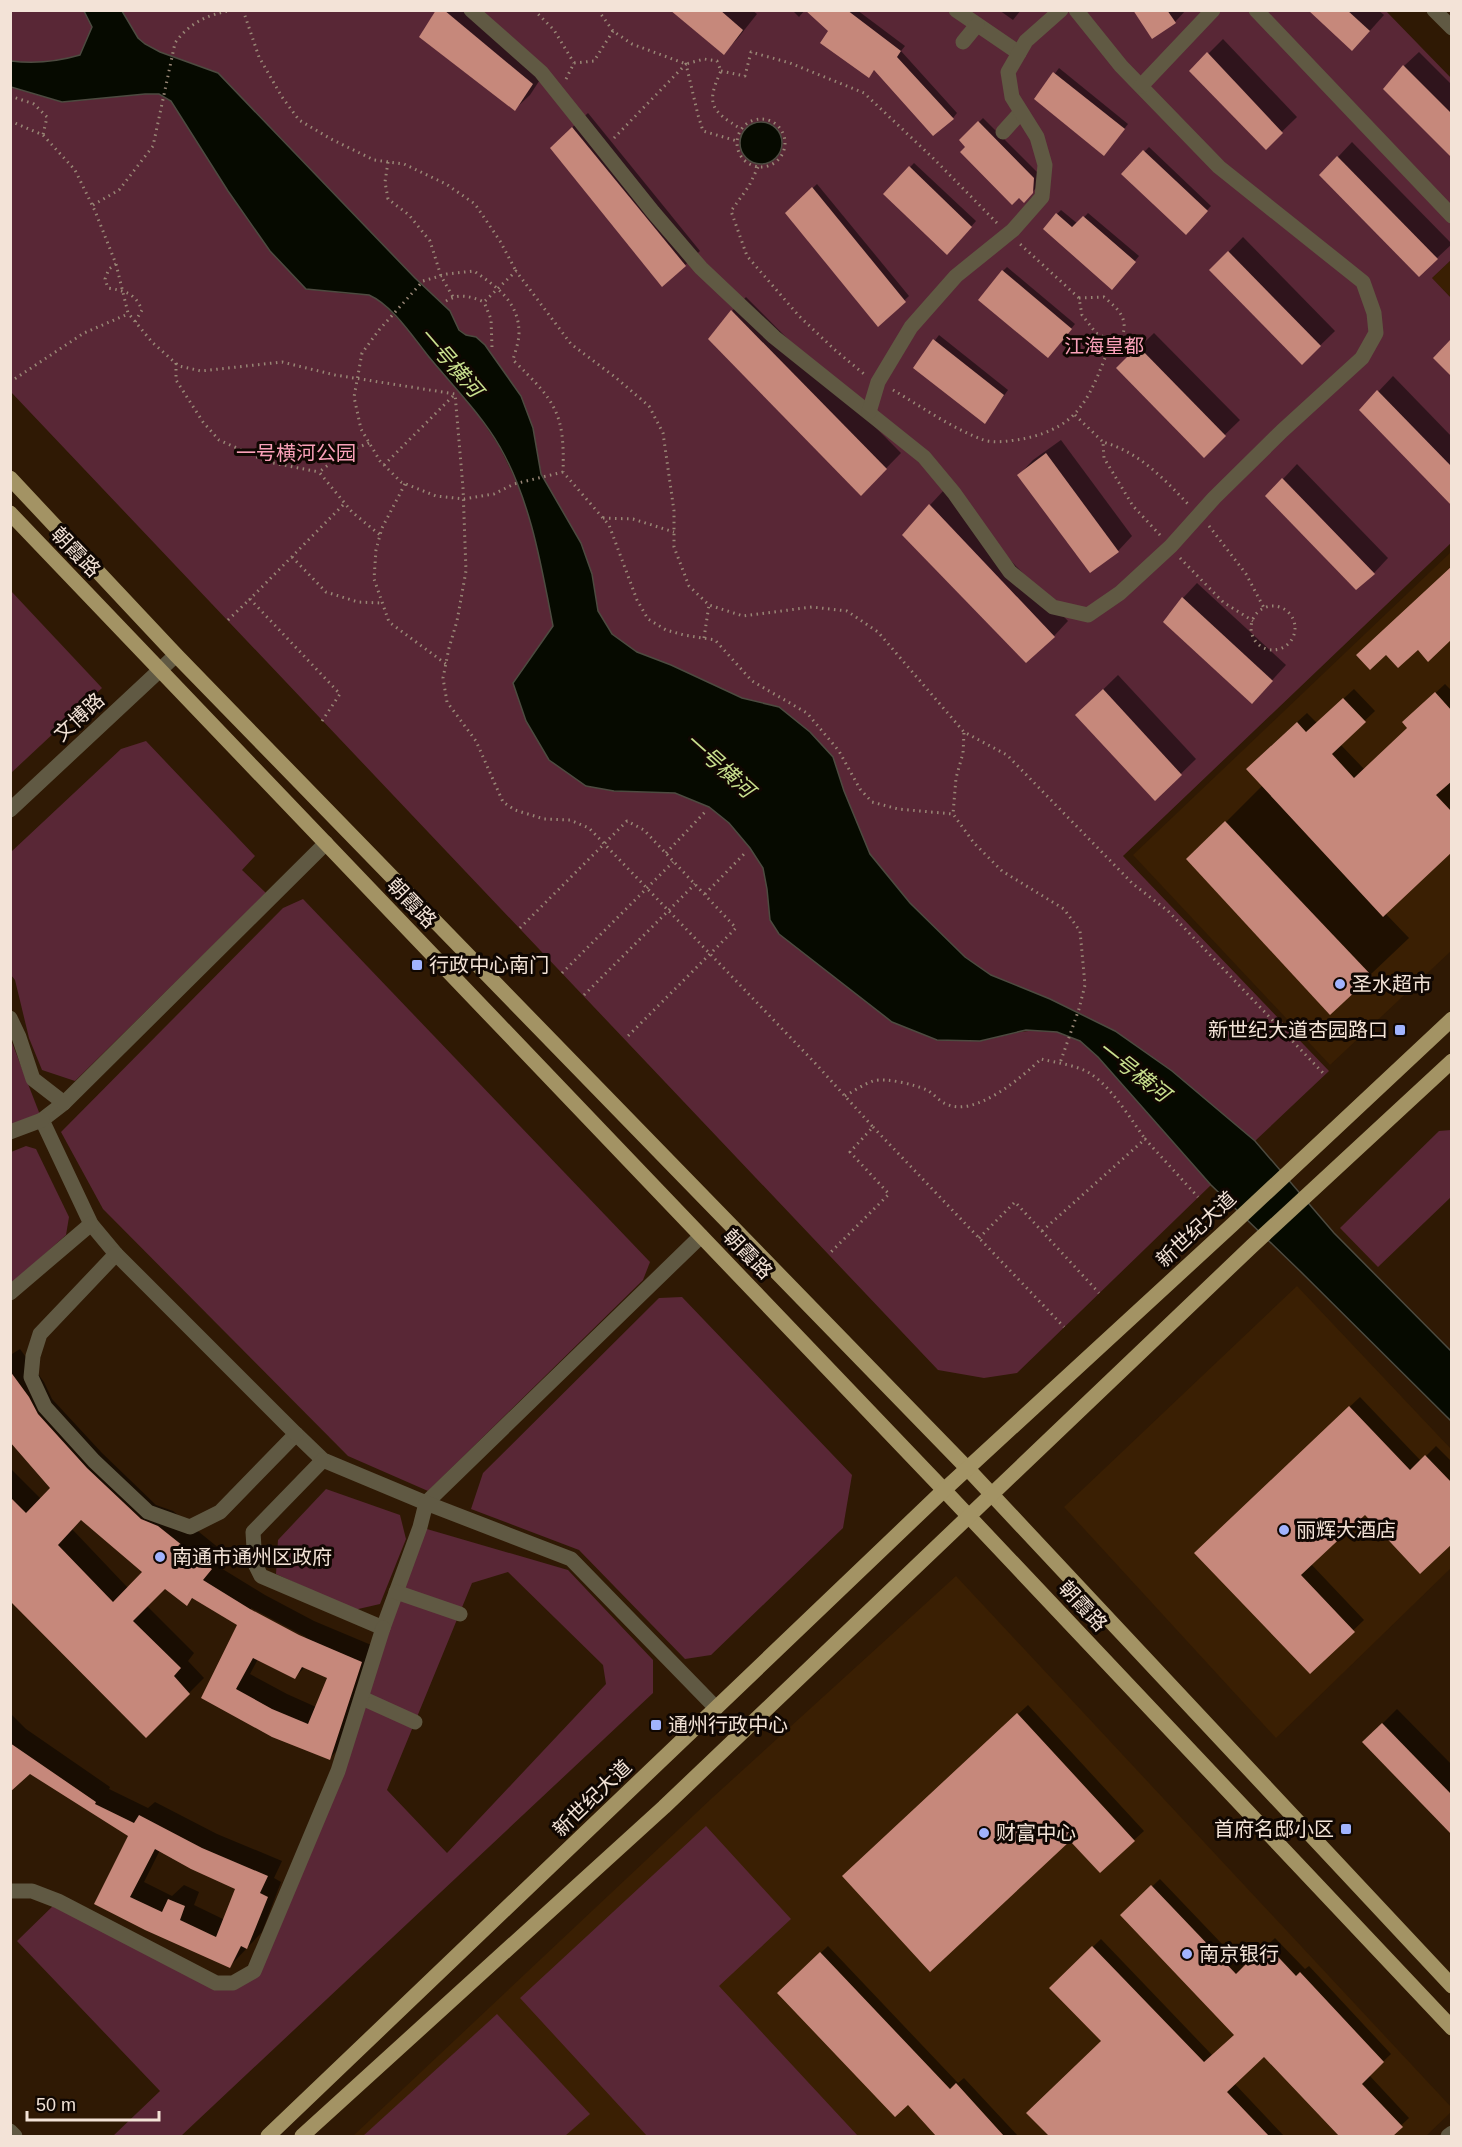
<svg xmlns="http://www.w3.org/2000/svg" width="1462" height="2147" viewBox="0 0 1462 2147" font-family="Helvetica,'Noto Sans SC',sans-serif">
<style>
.built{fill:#3a1f03}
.green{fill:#592736;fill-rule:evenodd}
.water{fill:#060a00;stroke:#4d4b40;stroke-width:1.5}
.shadow{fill:#0007;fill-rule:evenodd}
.building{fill:#c6887b;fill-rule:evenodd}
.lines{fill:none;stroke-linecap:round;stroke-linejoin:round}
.path{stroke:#988675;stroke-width:3;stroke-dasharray:1.5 4.5;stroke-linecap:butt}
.minor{stroke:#605943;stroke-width:15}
.major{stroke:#a39364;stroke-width:15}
.poi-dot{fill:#a1b3fd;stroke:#100702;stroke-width:2}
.labels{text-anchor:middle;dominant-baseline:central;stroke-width:6;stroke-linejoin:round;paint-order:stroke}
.park-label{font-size:20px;fill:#faa1b9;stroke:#100702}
.street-label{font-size:20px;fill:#f3e3d7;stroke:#100702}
.poi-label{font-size:20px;fill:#f3e3d7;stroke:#100702;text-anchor:start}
.water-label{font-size:21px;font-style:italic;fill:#c9e08e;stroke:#100702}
</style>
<rect width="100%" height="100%" fill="#2f1904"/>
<g class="built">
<polygon points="1451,260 1451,298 1432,278"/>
<polygon points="1451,552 1451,951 1330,1065 1133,855"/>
<polygon points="1297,1286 1451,1449 1451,1568 1276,1738 1064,1507"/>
<polygon points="956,1576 1452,2108 1451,2112 1426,2136 353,2136 711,1799"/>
</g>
<g class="green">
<path d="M84 10 92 27 80 55C56 62 35 64 11 61V11Z"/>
<polygon points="122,11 1386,11 1451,78 1451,260 1432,278 1451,298 1451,543 1123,856 1329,1071 1255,1141 1172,1071 1115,1031 1050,999 991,975 965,957 910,903 870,854 844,791 833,757 810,732 779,707 742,698 671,665 637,652 612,634 598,611 592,574 581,543 541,474 533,428 521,396 485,345 476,338 466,335 459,329 440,301 415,278 218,73 160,52 145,44 138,38"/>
<path d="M11 87 62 102 144 94H159L171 101 228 191 270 251 339 293 369 295 377 298 403 324 476 412 499 446 523 495 541 560 553 626 513 683 586 786 614 791 675 793 709 807 729 823 750 848 763 868 767 889 980 1041C1012 1034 1049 1021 1080 1041 1086 1045 1092 1052 1098 1057L1211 1185 1017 1373 984 1378 938 1370 11 392Z"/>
<polygon points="11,591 102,688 11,773"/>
<polygon points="146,741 255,856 242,870 266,893 75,1081 42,1070 29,1038 15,980 11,975 11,852 121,749"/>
<polygon points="303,899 650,1262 643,1280 428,1491 348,1456 103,1209 61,1132 283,908"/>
<polygon points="11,1040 42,1120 10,1132 10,1040"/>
<polygon points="1451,1130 1451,1197 1378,1267 1340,1228 1439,1131"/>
<polygon points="26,1146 36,1149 69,1217 66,1235 11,1284 11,1152"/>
<polygon points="682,1297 852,1475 843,1528 711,1655 685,1659 579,1550 471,1509 483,1473 659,1298"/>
<polygon points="326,1489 400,1515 406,1539 380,1604 354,1610 276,1574 278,1540"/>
<path d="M420 1527 568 1570 653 1660V1693L181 2136H113L160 2091 17 1941 58 1901 216 1983 254 1971 338 1771ZM508 1572 603 1665 606 1684 447 1853 387 1790 472 1583Z"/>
<polygon points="706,1826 791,1919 719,1986 858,2136 647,2136 520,1998"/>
<polygon points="497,2014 590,2114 565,2136 363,2136"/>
</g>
<g class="water">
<path d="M84 11H122L138 38 145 44 160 52 218 73 415 278 450 311 459 330 466 335 476 337 485 345 521 396 533 428 541 474 581 543 592 574 598 611 612 634 637 652 671 665 742 698 779 707 810 732 833 757 844 791 870 854 910 903 965 957 991 975 1050 999 1115 1031 1172 1071 1255 1141 1334 1233 1451 1351V1421L1300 1271 1211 1185 1098 1057 1080 1041 1057 1032 1026 1030 980 1041 937 1040 892 1022 779 934 770 920 767 889 763 868 750 848 729 823 709 807 675 793 614 791 586 786 549 760 526 721 513 683 553 626C541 564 531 502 500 447 481 414 453 386 429 357 413 337 392 305 369 295L306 289 270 251 228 191 171 101 159 94H145L62 102 11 87V61C35 64 56 62 80 55L92 27Z"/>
<circle cx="761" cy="143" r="21"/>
</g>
<g class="shadow">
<polygon points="437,10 477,10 547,69 530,95 515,109"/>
<polygon points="673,10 752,10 757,14 738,38 724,53"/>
<polygon points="792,10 805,10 799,17"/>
<polygon points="807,10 857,10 905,46 901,51 957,113 953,118 875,69 868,76 830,30"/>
<polygon points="999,10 1021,10 1013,20"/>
<polygon points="1135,10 1186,10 1175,22"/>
<polygon points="1311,10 1378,10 1384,15 1367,34"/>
<polygon points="1223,39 1297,117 1266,147 1191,71"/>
<polygon points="1419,52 1452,85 1452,156 1404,66"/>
<polygon points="1059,68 1128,124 1108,150 1036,99"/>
<polygon points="588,113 700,251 685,265 566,133"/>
<polygon points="983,118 1038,173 1037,187 1024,201 961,140"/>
<polygon points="1352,142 1452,244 1437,258 1321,175"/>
<polygon points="1149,147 1211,206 1186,233 1123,174"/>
<polygon points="914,163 976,221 952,249 885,194"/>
<polygon points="817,184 909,296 878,325 787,213"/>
<polygon points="1061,210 1078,224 1088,213 1139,256 1117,283 1057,214"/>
<polygon points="1243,237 1335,331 1302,363 1211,270"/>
<polygon points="1007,267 1075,324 1052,352 1003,271"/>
<polygon points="746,297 901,453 861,494 732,311"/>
<polygon points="1154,333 1240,420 1204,455 1118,368"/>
<polygon points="939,335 1008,390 985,422 915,367"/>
<polygon points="1393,376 1452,437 1452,496 1361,410"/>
<polygon points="1061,440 1132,536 1118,551 1019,475 1033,460"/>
<polygon points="1297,464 1388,558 1374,573 1283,479"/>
<polygon points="944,490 1068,621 1054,636 930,505"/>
<polygon points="1197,583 1286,665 1266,687 1183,598"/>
<polygon points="1118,675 1196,759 1155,799 1077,715"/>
<polygon points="1445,684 1452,691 1452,850 1385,913 1409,938 1330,1013 1189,859 1263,785 1257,759 1307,713 1317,723 1354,689 1375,711 1340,744 1364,769 1409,727 1414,713"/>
<path d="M20 1349 44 1382 52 1399 102 1453 156 1505 173 1511 225 1553 216 1565 265 1595 314 1621 376 1647 344 1743 330 1758 203 1698 239 1625 194 1597 187 1604 165 1587 147 1606 194 1653 188 1661 204 1678 146 1736 10 1600V1468L41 1499 52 1488 10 1440V1351L12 1354ZM82 1519 144 1572 128 1588 72 1529ZM251 1608 306 1637 305 1640 251 1611ZM258 1659 295 1677 305 1667 329 1677 316 1707 287 1694 250 1674Z"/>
<polygon points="1360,1397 1421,1461 1436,1446 1452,1462 1452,1542 1365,1513 1311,1564 1364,1620 1310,1672 1207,1542"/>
<polygon points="1028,1705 1144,1831 1134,1840 1070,1838 853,1866"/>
<polygon points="1397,1709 1452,1765 1452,1833 1364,1742"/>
<path d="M10 1713 26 1729 110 1787 109 1789 148 1808 155 1802 217 1834 282 1861 274 1878 281 1882 262 1932 230 1966 96 1903 129 1836 29 1772 10 1790ZM160 1850 237 1888 225 1920 194 1905 199 1892 184 1885 172 1896 144 1882Z"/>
<polygon points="1160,1879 1244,1967 1275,1938 1305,1969 1309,1966 1391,2054 1369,2075 1409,2118 1390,2136 1341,2136 1264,2055 1234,2083 1284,2136 1051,2136 1028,2113 1103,2041 1051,1988 1101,1939 1213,2056 1236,2034 1122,1915"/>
<polygon points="828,1946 958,2083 964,2078 1018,2136 938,2136 908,2103 779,1993"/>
</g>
<g class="building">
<polygon points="436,10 444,10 533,84 515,111 419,37"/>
<polygon points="670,10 720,10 743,30 724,55"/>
<polygon points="805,10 847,10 901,51 897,57 954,119 933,136 874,70 869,78 820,43 828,31"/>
<polygon points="1133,10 1167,10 1176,23 1152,39"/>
<polygon points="1308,10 1347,10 1370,31 1352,51"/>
<polygon points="1207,52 1283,133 1266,150 1189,71"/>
<polygon points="1403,65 1452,114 1452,158 1383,89"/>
<polygon points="1053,72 1125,129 1104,156 1034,99"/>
<polygon points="978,121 1034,178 1033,193 1024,203 1019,198 1012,205 960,152 965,147 959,140"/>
<polygon points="572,127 686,266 662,287 550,148"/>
<polygon points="1143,150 1208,211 1186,235 1121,174"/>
<polygon points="1337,156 1438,259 1419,277 1319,175"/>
<polygon points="909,166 972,227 947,255 883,194"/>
<polygon points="812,187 906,302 878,327 785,213"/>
<polygon points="1056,213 1072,227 1083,216 1136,262 1112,290 1043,229"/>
<polygon points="1228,251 1321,346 1302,365 1209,270"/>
<polygon points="1002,270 1072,329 1048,358 978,300"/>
<polygon points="731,310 887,469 861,496 708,339"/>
<polygon points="1452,338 1452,377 1433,358"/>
<polygon points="933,339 1004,395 985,424 913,368"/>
<polygon points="1138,346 1226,436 1204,458 1116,368"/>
<polygon points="1377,390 1452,467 1452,506 1359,410"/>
<polygon points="1046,453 1119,552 1090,573 1017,475"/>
<polygon points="1282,478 1375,574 1356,590 1265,496"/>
<polygon points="929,504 1055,637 1026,663 902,535"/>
<polygon points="1452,566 1452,639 1428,662 1418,650 1398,668 1386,655 1370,670 1356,655"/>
<polygon points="1182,597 1273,681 1252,704 1163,622"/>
<polygon points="1103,689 1182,775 1155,801 1075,715"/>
<polygon points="1435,692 1452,711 1452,781 1436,795 1452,812 1452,852 1383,917 1246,769 1297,722 1306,732 1343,698 1366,722 1332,754 1354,778 1407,728 1402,722"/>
<polygon points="1225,821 1372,976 1330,1015 1186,859"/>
<path d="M10 1371 29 1397 38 1414 87 1468 141 1519 158 1526 212 1569 203 1580 250 1609 299 1635 362 1662 330 1760 272 1737 201 1698 237 1625 192 1598 187 1606 165 1589 133 1621 181 1668 174 1676 190 1694 146 1738 10 1601V1497L26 1513 50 1488 10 1442ZM81 1520 142 1572 113 1602 58 1545ZM253 1658 295 1679 302 1667 327 1678 308 1724 272 1709 236 1689Z"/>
<polygon points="1349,1406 1410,1470 1425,1455 1452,1483 1452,1544 1420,1574 1365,1515 1301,1575 1355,1632 1310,1674 1194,1553"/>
<polygon points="1017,1713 1135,1841 1100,1873 1070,1841 930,1972 842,1876"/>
<polygon points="1382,1723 1452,1795 1452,1835 1362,1742"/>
<path d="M10 1743 96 1802 95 1804 134 1823 139 1815 202 1848 268 1876 260 1893 268 1897 247 1949 241 1946 230 1968 145 1930 94 1904 128 1836 30 1774 10 1792ZM155 1849 191 1869 235 1889 216 1937 180 1920 185 1906 168 1899 162 1912 130 1897Z"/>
<polygon points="1151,1885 1236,1974 1266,1944 1296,1976 1300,1972 1384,2062 1362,2084 1403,2127 1393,2136 1339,2136 1264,2057 1227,2092 1269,2136 1049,2136 1026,2113 1101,2041 1049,1988 1092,1946 1204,2062 1234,2035 1120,1915"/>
<polygon points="820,1952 950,2089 956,2083 1004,2136 936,2136 908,2105 895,2117 777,1993"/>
</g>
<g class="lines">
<g class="path">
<polyline points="243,10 259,57 282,97 299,120 331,139 374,160 404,164 446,184 475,204 500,241 516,271"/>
<polyline points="534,10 554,30 574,63"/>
<path d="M598 10 613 31 632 44 686 64 704 59 717 61 721 71C705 105 712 111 741 129"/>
<polyline points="721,71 745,76 751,52 790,63 864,93 934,159 997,223"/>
<polyline points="566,79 574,63 594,61 613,31"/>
<polyline points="10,96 34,104 47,117 43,135"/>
<circle cx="761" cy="143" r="24"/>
<polyline points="10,121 43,135 75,170 95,211 116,264 128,313 152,342 179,366 201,371 282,362 335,375 455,394 463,488 466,571 457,621 449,648 443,678 447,702 476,741 503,802 515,810 544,819 570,820 589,828 815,1063 873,1127 850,1152 889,1194 829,1254"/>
<polyline points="614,138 686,64 698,115 703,131 737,141"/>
<polyline points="388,162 385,182 388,199 409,215 430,241 441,276 453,297"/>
<polyline points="758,167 749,186 731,211 747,256 799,316 835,350 864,374"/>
<path d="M93 205 119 190 153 146 175 43C190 22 209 14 234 10"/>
<path d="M116 264 109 269 105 279 108 288C125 291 135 293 142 310L135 322"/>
<path d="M1079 298 1104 297C1118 309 1129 318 1122 337L1112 341"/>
<path d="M446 301C459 293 470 296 484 302"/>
<polyline points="492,347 491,319 484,302 516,271 571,344 615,377 649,406 663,433 674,511 674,547 689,586 709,605 743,616 812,607 847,611 878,632 964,732 1007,755 1133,884 1168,911 1325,1075"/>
<polyline points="176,363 176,380 203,422 219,440 268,462 319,472"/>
<polyline points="10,382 84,333 128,314"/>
<path d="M893 390C922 407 950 427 981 439 992 444 1010 441 1022 439 1084 427 1090 393 1112 341L1096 333 1082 315 1079 298 1020 244"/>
<polyline points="1075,415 1103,442"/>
<polyline points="369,443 344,453 319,472 352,512 380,535"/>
<polyline points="384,465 455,394"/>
<path d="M563 472 514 484 494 494 464 499 436 496 401 482 380 461 361 429 354 397 362 353 379 330 423 281 447 274 474 271C497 287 519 302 519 333 519 342 515 352 513 360 555 401 565 412 563 472L609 525 637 600 648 619 666 630 684 635 715 640 752 681 807 713 839 751 860 789 872 802 898 809 953 814"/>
<polyline points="405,484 382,528 376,550 374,579 389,622 446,664"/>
<polyline points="603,518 633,519 674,532"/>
<polyline points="1209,526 1246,574 1264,608"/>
<path d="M1160 535 1133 506 1104 458 1103 442C1139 452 1163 478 1188 504"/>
<polyline points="292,557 326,592 358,602 382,603"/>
<polyline points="1180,558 1223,602 1253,621"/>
<circle cx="1273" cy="628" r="22"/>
<polyline points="228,620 250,599"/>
<polyline points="704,638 709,605"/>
<polyline points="322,721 340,694 250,599 345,503"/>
<polyline points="964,733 963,753 956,778 953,814 974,843 1002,871 1064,909 1080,931 1085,985 1079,1009 1060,1063"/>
<polyline points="666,853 706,811"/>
<polyline points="705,894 746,852"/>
<polyline points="520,928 627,821 644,830 736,928 625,1039"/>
<polyline points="562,973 673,862"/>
<polyline points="584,995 695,884"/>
<path d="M845 1096C854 1091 864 1084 873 1081 885 1077 916 1085 927 1090 934 1094 939 1101 946 1104 975 1118 1022 1077 1041 1059 1057 1063 1077 1065 1091 1074 1111 1087 1131 1119 1145 1139"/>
<polyline points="873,1127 1064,1327"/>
<polyline points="1042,1231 1145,1139 1198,1197"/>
<polyline points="979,1238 1015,1202 1099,1293"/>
</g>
<g class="minor">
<polyline points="471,10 541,72 653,212 701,268 774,337 924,457 954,493 1010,572 1053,607 1088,615 1120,593 1171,546 1214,498 1282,431 1362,358 1376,333 1374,313 1363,282 1219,167 1121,66 1076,10"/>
<polyline points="956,10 1019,53"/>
<polyline points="1256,10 1452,216"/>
<polyline points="1434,10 1452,28"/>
<polyline points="963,42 977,25"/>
<polyline points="1141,86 1213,10"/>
<polyline points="1003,132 1021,112"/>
<polyline points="869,412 878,382 911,327 956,276 1013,230 1042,197 1045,165 1037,137 1012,97 1008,72 1026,41 1061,10"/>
<polyline points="10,810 176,655"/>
<polyline points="326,843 64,1103 42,1120 91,1224 116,1254 40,1334 33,1356 31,1377 45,1407 94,1461 148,1512 190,1527 220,1512 296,1434 323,1460 426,1503 701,1236"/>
<polyline points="10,1018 19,1037 33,1079 64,1103"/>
<polyline points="10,1132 42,1120"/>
<polyline points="116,1254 296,1434"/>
<polyline points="10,1293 91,1224"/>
<polyline points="323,1460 253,1532 255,1564 261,1576 383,1628 420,1527 426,1503 571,1559 716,1708"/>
<polyline points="396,1592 460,1614"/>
<polyline points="362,1698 415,1722"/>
<polyline points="10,1891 32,1891 58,1901 216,1983 233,1983 254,1971 338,1771 383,1628"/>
<polyline points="10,2131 15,2136"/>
<polyline points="1448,2136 1452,2133"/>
</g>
<g class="major">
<polyline points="10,478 176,655 967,1468 1452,1986"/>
<polyline points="10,513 944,1490 1452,2028"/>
<polyline points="268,2136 944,1490 1232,1225 1452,1019"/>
<polyline points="302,2136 664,1807 1252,1246 1452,1061"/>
</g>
</g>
<g class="poi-dot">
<rect x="411" y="959" width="12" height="12" rx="3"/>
<circle cx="1340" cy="984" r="6"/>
<rect x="1394" y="1024" width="12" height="12" rx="3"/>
<circle cx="1284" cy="1530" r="6"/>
<circle cx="160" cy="1557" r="6"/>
<rect x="650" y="1719" width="12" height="12" rx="3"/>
<rect x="1340" y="1823" width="12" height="12" rx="3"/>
<circle cx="984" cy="1833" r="6"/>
<circle cx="1187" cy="1954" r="6"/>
</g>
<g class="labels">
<g class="park-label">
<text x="1104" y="346">江海皇都</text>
<text x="296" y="453">一号横河公园</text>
</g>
<g class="street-label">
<text transform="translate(76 552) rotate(46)">朝霞路</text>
<text transform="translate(79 717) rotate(-43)">文博路</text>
<text transform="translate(412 903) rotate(46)">朝霞路</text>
<text transform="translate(1196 1229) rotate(-43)">新世纪大道</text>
<text transform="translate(748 1254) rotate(46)">朝霞路</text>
<text transform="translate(1083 1606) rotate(47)">朝霞路</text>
<text transform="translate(592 1798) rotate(-44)">新世纪大道</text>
</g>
<g class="poi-label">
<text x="429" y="965">行政中心南门</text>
<text x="1352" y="984">圣水超市</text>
<text x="1388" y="1030" text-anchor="end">新世纪大道杏园路口</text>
<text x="1296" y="1530">丽辉大酒店</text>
<text x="172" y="1557">南通市通州区政府</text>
<text x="668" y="1725">通州行政中心</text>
<text x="1334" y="1829" text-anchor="end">首府名邸小区</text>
<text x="996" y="1833">财富中心</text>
<text x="1199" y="1954">南京银行</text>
</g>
<g class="water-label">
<text transform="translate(451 362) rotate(49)">一号横河</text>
<text transform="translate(720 765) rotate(42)">一号横河</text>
<text transform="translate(1134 1071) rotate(38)">一号横河</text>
</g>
</g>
<rect width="1462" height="2147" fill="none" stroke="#f3e3d7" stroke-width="24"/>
<path d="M27 2111v9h132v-9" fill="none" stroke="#f3e3d7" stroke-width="3"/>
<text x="36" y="2111" font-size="18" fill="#f3e3d7" stroke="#100702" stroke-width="4.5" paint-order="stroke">50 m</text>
</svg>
